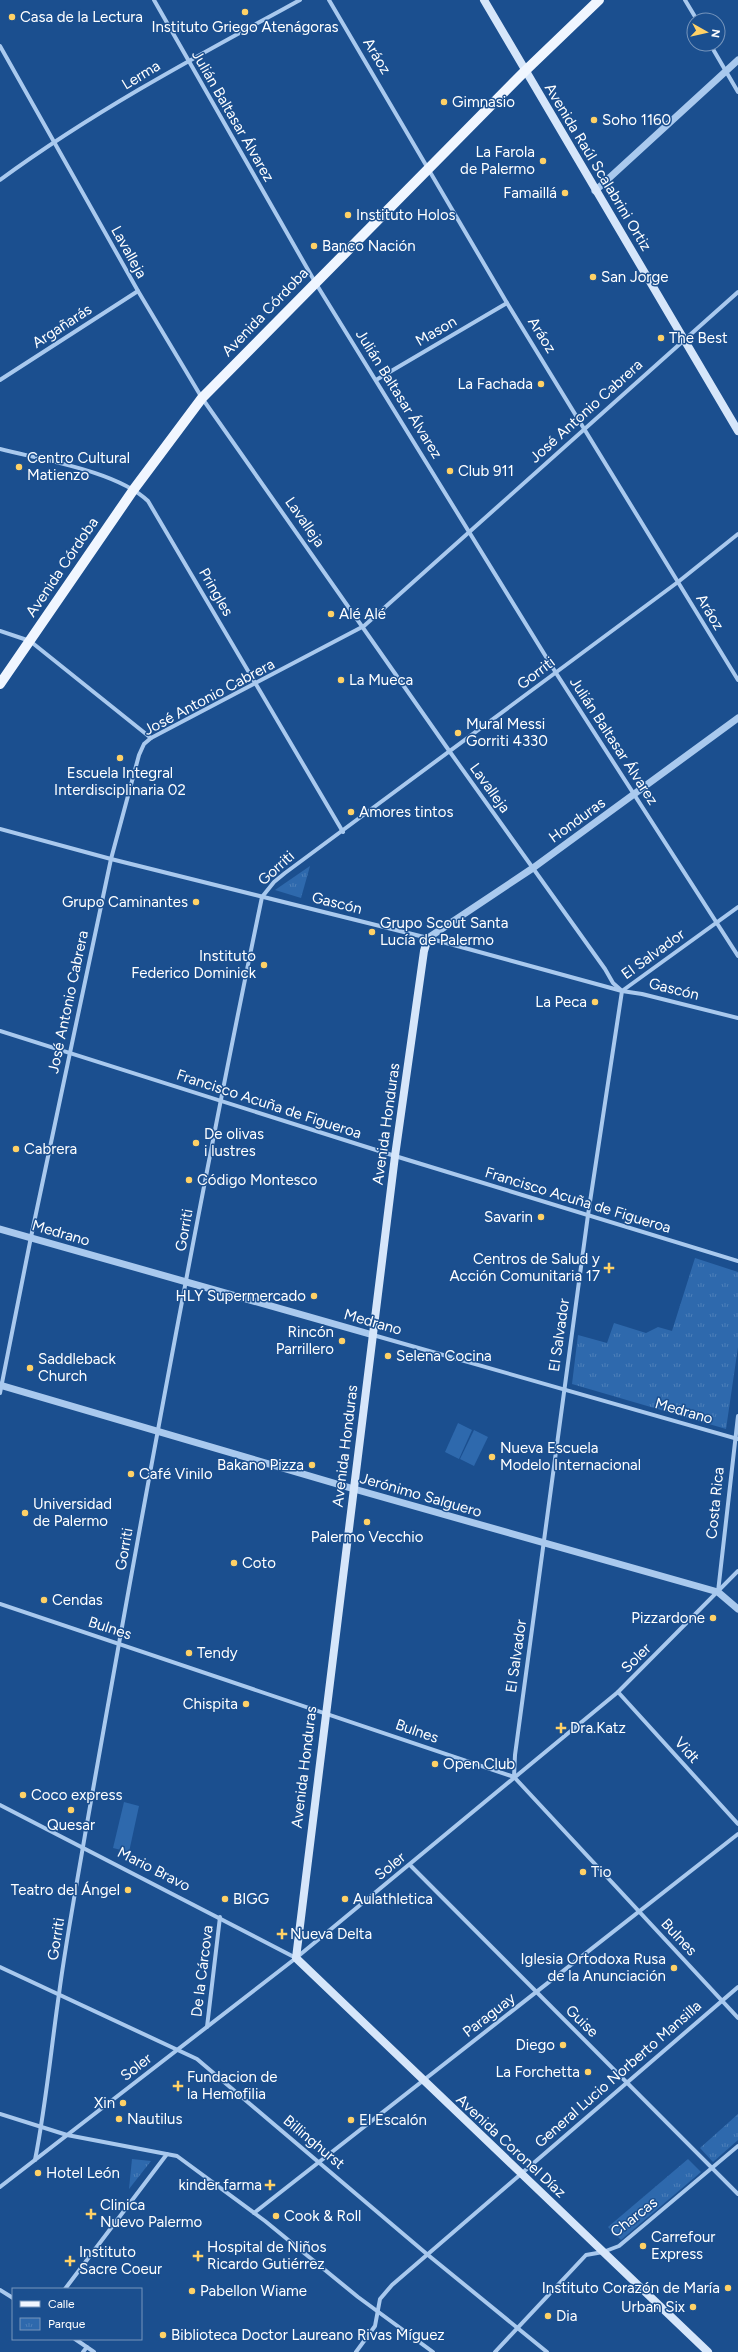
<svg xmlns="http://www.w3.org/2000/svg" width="738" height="2352" viewBox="0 0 738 2352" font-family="Figtree,sans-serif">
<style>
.grass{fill:#2e69ad}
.park{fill:url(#park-tufts)}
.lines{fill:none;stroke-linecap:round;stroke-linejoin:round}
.minor{stroke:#a9c9ee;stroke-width:4}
.tertiary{stroke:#a9c9ee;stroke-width:7}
.secondary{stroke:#d6e6fa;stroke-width:8}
.primary{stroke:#f0f6ff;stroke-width:10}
.poi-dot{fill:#ffd166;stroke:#1b4f8f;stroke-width:1.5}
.labels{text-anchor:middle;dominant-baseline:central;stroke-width:3;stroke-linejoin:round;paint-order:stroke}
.poi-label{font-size:15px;fill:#fff;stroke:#1b4f8f;text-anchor:start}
.street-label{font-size:15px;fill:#fff;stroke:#1b4f8f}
</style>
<defs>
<pattern id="park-tufts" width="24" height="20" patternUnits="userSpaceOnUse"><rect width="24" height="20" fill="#2e69ad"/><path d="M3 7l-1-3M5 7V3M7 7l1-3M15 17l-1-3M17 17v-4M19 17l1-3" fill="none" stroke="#4d80b9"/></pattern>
</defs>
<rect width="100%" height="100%" fill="#1b4f8f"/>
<g class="grass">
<polygon points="458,1423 472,1430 459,1459 445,1452"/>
<polygon points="474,1430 488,1437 474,1466 460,1459"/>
<polygon points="124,1802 139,1806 129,1852 113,1848"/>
</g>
<g class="park">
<polygon points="310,866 301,898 275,890"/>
<polygon points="695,1258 738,1272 738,1347 726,1429 572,1384 578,1335 607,1343 614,1323 646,1333 658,1327 672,1331"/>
<polygon points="738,2114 738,2140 713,2162 700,2148"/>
<polygon points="132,2159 151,2161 129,2189"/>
<polygon points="688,2159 701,2172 621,2240 608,2227"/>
</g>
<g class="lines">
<g class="minor">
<polyline points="154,0 315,282 556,673 738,956"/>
<polyline points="329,0 507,303 738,680"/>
<polyline points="685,0 697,20"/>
<polyline points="710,44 738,92"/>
<polyline points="0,46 138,291 202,398 450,752 605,969 613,983 622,991"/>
<path d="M0 180C94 111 197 56 300 0"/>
<polyline points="0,380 138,291"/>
<polyline points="376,380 507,303"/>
<path d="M0 449C43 460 117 471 148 501L343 832"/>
<polyline points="0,631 30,641 151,738"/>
<polyline points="0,829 111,859 428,938 622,991 642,994 738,1018"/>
<polyline points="0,1031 395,1156 738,1261"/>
<polyline points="373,1335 738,1439"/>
<polyline points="0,1393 31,1237 111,859 139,755 144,744 151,738 364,626 738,292"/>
<polyline points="718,1592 738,1416"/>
<polyline points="0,1604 514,1777 738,2018"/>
<polyline points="618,1692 738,1824"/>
<polyline points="514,1777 515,1755 588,1215 622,991 738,907"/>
<polyline points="0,1805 296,1958"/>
<polyline points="410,1865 738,2194"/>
<polyline points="0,1967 197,2059 428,2255 547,2352"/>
<polyline points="207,2027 220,1917"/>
<polyline points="0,2114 67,2135 177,2156 265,2221 358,2297 433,2352"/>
<path d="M35 2160C46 2105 51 2049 59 1994 66 1941 76 1888 85 1835 140 1522 197 1209 262 897L274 882 285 873 678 582 738 534"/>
<polyline points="0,2187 296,1958 618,1692 738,1571"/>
<polyline points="254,2213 738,1834"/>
<polyline points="65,2289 167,2154"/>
<polyline points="0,2290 13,2298"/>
<polyline points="75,2339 94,2352"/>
<polyline points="83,2352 87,2347"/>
<polyline points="356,2352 375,2326 380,2299 392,2285 738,1987"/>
<polyline points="495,2352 586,2255 603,2252 619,2246 738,2146"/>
</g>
<g class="tertiary">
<polyline points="595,191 738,60"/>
<polyline points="428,938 533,868 738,718"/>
<polyline points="0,1229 373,1335"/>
<polyline points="0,1385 354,1489 718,1592 738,1609"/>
</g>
<g class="secondary">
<polyline points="484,0 738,431"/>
<polyline points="428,938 424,951 395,1156 296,1958 708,2352"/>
</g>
<polyline class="primary" points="0,684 134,489 202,398 525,71 599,0"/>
</g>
<g class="poi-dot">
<circle cx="245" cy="12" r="4"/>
<circle cx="12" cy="17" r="4"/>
<circle cx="444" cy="102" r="4"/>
<circle cx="594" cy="120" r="4"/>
<circle cx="543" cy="161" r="4"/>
<circle cx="565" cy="193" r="4"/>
<circle cx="348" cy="215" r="4"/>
<circle cx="314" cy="246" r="4"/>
<circle cx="593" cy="277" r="4"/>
<circle cx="661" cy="338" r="4"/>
<circle cx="541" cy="384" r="4"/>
<circle cx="19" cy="467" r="4"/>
<circle cx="450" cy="471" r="4"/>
<circle cx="331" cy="614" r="4"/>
<circle cx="341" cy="680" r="4"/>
<circle cx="458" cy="733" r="4"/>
<circle cx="120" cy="758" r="4"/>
<circle cx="351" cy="812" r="4"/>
<circle cx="196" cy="902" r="4"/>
<circle cx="372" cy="932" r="4"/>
<circle cx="264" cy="965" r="4"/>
<circle cx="595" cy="1002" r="4"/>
<circle cx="196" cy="1143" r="4"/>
<circle cx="16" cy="1149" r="4"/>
<circle cx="189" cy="1180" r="4"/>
<circle cx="541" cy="1217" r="4"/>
<path d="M607 1262h4v4h4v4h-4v4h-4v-4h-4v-4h4z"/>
<circle cx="314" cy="1296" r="4"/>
<circle cx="342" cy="1341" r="4"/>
<circle cx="388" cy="1356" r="4"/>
<circle cx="30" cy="1368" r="4"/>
<circle cx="492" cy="1457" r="4"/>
<circle cx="312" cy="1465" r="4"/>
<circle cx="131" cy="1474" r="4"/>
<circle cx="25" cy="1513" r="4"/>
<circle cx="367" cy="1522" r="4"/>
<circle cx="234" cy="1563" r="4"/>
<circle cx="44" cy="1600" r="4"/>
<circle cx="713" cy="1618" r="4"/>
<circle cx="189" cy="1653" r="4"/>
<circle cx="246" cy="1704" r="4"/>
<path d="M559 1722h4v4h4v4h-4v4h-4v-4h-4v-4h4z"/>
<circle cx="435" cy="1764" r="4"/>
<circle cx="23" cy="1795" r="4"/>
<circle cx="71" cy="1810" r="4"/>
<circle cx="583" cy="1872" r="4"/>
<circle cx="128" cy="1890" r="4"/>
<circle cx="225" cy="1899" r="4"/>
<circle cx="345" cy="1899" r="4"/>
<path d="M280 1928h4v4h4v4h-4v4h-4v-4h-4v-4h4z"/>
<circle cx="674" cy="1968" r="4"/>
<circle cx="563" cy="2045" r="4"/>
<circle cx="588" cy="2072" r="4"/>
<path d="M176 2080h4v4h4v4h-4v4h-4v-4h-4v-4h4z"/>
<circle cx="123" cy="2103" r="4"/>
<circle cx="119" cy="2119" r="4"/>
<circle cx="351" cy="2120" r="4"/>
<circle cx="38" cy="2173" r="4"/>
<path d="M268 2179h4v4h4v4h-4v4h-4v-4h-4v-4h4z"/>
<path d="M89 2208h4v4h4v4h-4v4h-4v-4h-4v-4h4z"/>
<circle cx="276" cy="2216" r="4"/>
<circle cx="643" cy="2246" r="4"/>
<path d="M196 2250h4v4h4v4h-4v4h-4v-4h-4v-4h4z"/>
<path d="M68 2255h4v4h4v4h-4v4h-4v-4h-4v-4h4z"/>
<circle cx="728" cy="2288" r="4"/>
<circle cx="192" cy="2291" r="4"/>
<circle cx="693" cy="2307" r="4"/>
<circle cx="548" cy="2316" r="4"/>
<circle cx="163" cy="2335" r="4"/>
</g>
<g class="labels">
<g class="poi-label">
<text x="20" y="17">Casa de la Lectura</text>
<text x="245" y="27" text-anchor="middle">Instituto Griego Atenágoras</text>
<text x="452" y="102">Gimnasio</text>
<text x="602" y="120">Soho 1160</text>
<text x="535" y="152" text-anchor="end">La Farola<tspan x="535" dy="17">de Palermo</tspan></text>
<text x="557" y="193" text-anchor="end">Famaillá</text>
<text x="356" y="215">Instituto Holos</text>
<text x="322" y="246">Banco Nación</text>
<text x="601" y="277">San Jorge</text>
<text x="669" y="338">The Best</text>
<text x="533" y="384" text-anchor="end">La Fachada</text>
<text x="27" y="458">Centro Cultural<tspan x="27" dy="17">Matienzo</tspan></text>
<text x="458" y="471">Club 911</text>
<text x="339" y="614">Alé Alé</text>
<text x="349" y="680">La Mueca</text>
<text x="466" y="724">Mural Messi<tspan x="466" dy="17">Gorriti 4330</tspan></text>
<text x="120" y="773" text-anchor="middle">Escuela Integral<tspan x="120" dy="17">Interdisciplinaria 02</tspan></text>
<text x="359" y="812">Amores tintos</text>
<text x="188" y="902" text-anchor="end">Grupo Caminantes</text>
<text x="380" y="923">Grupo Scout Santa<tspan x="380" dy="17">Lucía de Palermo</tspan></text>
<text x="256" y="956" text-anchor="end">Instituto<tspan x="256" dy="17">Federico Dominick</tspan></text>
<text x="587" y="1002" text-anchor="end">La Peca</text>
<text x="204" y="1134">De olivas<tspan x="204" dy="17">i lustres</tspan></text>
<text x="24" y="1149">Cabrera</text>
<text x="197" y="1180">Código Montesco</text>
<text x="533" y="1217" text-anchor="end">Savarin</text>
<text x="600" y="1259" text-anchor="end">Centros de Salud y<tspan x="600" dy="17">Acción Comunitaria 17</tspan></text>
<text x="306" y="1296" text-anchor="end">HLY Supermercado</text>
<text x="334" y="1332" text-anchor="end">Rincón<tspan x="334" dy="17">Parrillero</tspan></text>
<text x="396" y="1356">Selena Cocina</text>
<text x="38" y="1359">Saddleback<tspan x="38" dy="17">Church</tspan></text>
<text x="500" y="1448">Nueva Escuela<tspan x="500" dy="17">Modelo Internacional</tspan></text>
<text x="304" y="1465" text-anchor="end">Bakano Pizza</text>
<text x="139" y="1474">Café Vinilo</text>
<text x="33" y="1504">Universidad<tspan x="33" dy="17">de Palermo</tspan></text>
<text x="367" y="1537" text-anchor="middle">Palermo Vecchio</text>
<text x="242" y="1563">Coto</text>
<text x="52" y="1600">Cendas</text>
<text x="705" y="1618" text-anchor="end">Pizzardone</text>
<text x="197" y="1653">Tendy</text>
<text x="238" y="1704" text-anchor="end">Chispita</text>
<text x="570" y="1728">Dra.Katz</text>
<text x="443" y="1764">Open Club</text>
<text x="31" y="1795">Coco express</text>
<text x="71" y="1825" text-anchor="middle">Quesar</text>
<text x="591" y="1872">Tio</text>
<text x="120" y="1890" text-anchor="end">Teatro del Ángel</text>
<text x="233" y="1899">BIGG</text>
<text x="353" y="1899">Aulathletica</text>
<text x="290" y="1934">Nueva Delta</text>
<text x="666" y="1959" text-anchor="end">Iglesia Ortodoxa Rusa<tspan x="666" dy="17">de la Anunciación</tspan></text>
<text x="555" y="2045" text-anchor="end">Diego</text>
<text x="580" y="2072" text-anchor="end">La Forchetta</text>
<text x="187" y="2077">Fundacion de<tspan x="187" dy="17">la Hemofilia</tspan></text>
<text x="115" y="2103" text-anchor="end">Xin</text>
<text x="127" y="2119">Nautilus</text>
<text x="359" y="2120">El Escalón</text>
<text x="46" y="2173">Hotel León</text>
<text x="262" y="2185" text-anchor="end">kinder farma</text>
<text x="100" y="2205">Clinica<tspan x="100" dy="17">Nuevo Palermo</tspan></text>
<text x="284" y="2216">Cook &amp; Roll</text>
<text x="651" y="2237">Carrefour<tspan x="651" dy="17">Express</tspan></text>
<text x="207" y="2247">Hospital de Niños<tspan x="207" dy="17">Ricardo Gutiérrez</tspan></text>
<text x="79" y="2252">Instituto<tspan x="79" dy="17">Sacre Coeur</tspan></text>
<text x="720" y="2288" text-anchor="end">Instituto Corazón de María</text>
<text x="200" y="2291">Pabellon Wiame</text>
<text x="685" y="2307" text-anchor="end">Urban Six</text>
<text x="556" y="2316">Dia</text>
<text x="171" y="2335">Biblioteca Doctor Laureano Rivas Míguez</text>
</g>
<g class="street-label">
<text transform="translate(377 56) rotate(59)">Aráoz</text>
<text transform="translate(141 75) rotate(-31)">Lerma</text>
<text transform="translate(233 116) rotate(60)">Julián Baltasar Álvarez</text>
<text transform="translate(598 167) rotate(59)">Avenida Raúl Scalabrini Ortiz</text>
<text transform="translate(129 252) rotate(61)">Lavalleja</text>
<text transform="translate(265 312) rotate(-46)">Avenida Córdoba</text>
<text transform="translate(62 326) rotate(-33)">Argañarás</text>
<text transform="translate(436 331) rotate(-30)">Mason</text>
<text transform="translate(542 335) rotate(58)">Aráoz</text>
<text transform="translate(399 394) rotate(58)">Julián Baltasar Álvarez</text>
<text transform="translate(586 411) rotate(-42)">José Antonio Cabrera</text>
<text transform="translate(305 522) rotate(55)">Lavalleja</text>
<text transform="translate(62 567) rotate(-56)">Avenida Córdoba</text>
<text transform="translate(216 592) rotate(60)">Pringles</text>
<text transform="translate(710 612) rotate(59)">Aráoz</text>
<text transform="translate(536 673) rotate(-37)">Gorriti</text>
<text transform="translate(209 697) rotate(-28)">José Antonio Cabrera</text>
<text transform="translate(614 741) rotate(57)">Julián Baltasar Álvarez</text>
<text transform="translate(490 788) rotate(54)">Lavalleja</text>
<text transform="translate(577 820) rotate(-36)">Honduras</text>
<text transform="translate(276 868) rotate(-42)">Gorriti</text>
<text transform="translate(337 903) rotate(14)">Gascón</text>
<text transform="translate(653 954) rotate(-36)">El Salvador</text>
<text transform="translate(674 989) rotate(14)">Gascón</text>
<text transform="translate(68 1002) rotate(-78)">José Antonio Cabrera</text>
<text transform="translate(269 1104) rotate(18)">Francisco Acuña de Figueroa</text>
<text transform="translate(386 1124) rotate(-82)">Avenida Honduras</text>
<text transform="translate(578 1200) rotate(17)">Francisco Acuña de Figueroa</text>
<text transform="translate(184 1230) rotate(-80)">Gorriti</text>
<text transform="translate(61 1233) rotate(16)">Medrano</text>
<text transform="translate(373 1322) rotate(16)">Medrano</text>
<text transform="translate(559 1335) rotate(-82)">El Salvador</text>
<text transform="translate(684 1411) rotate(16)">Medrano</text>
<text transform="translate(345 1446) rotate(-83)">Avenida Honduras</text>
<text transform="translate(421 1495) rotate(16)">Jerónimo Salguero</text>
<text transform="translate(715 1503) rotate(-84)">Costa Rica</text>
<text transform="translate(124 1549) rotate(-80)">Gorriti</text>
<text transform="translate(110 1628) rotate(18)">Bulnes</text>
<text transform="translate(516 1656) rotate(-82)">El Salvador</text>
<text transform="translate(636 1658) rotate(-45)">Soler</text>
<text transform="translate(417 1731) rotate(19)">Bulnes</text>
<text transform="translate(687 1750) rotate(48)">Vidt</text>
<text transform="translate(304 1767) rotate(-83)">Avenida Honduras</text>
<text transform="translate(390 1866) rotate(-39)">Soler</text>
<text transform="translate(154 1869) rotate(27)">Mario Bravo</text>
<text transform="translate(679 1937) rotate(47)">Bulnes</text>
<text transform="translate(56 1939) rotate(-81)">Gorriti</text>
<text transform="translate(202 1971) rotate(-83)">De la Cárcova</text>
<text transform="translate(489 2015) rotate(-38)">Paraguay</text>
<text transform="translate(582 2021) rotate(44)">Guise</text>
<text transform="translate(136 2067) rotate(-38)">Soler</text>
<text transform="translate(618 2074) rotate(-41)">General Lucio Norberto Mansilla</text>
<text transform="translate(314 2142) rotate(40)">Billinghurst</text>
<text transform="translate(511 2146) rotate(43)">Avenida Coronel Díaz</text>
<text transform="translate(634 2217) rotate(-38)">Charcas</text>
</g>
</g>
<rect x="12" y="2288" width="130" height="52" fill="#1b4f8f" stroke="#7695bc"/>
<rect x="20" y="2301" width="20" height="6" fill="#f0f6ff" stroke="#7695bc"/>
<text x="48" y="2308" font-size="12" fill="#ffffff">Calle</text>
<rect x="20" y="2318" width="20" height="12" fill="url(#park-tufts)" stroke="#7695bc"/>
<text x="48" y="2328" font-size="12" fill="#ffffff">Parque</text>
<g transform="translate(706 32) rotate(98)"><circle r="19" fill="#1b4f8f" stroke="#7695bc"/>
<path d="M0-3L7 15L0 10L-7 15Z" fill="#ffd166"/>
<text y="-6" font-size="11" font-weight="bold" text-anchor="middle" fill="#ffffff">N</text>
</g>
</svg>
